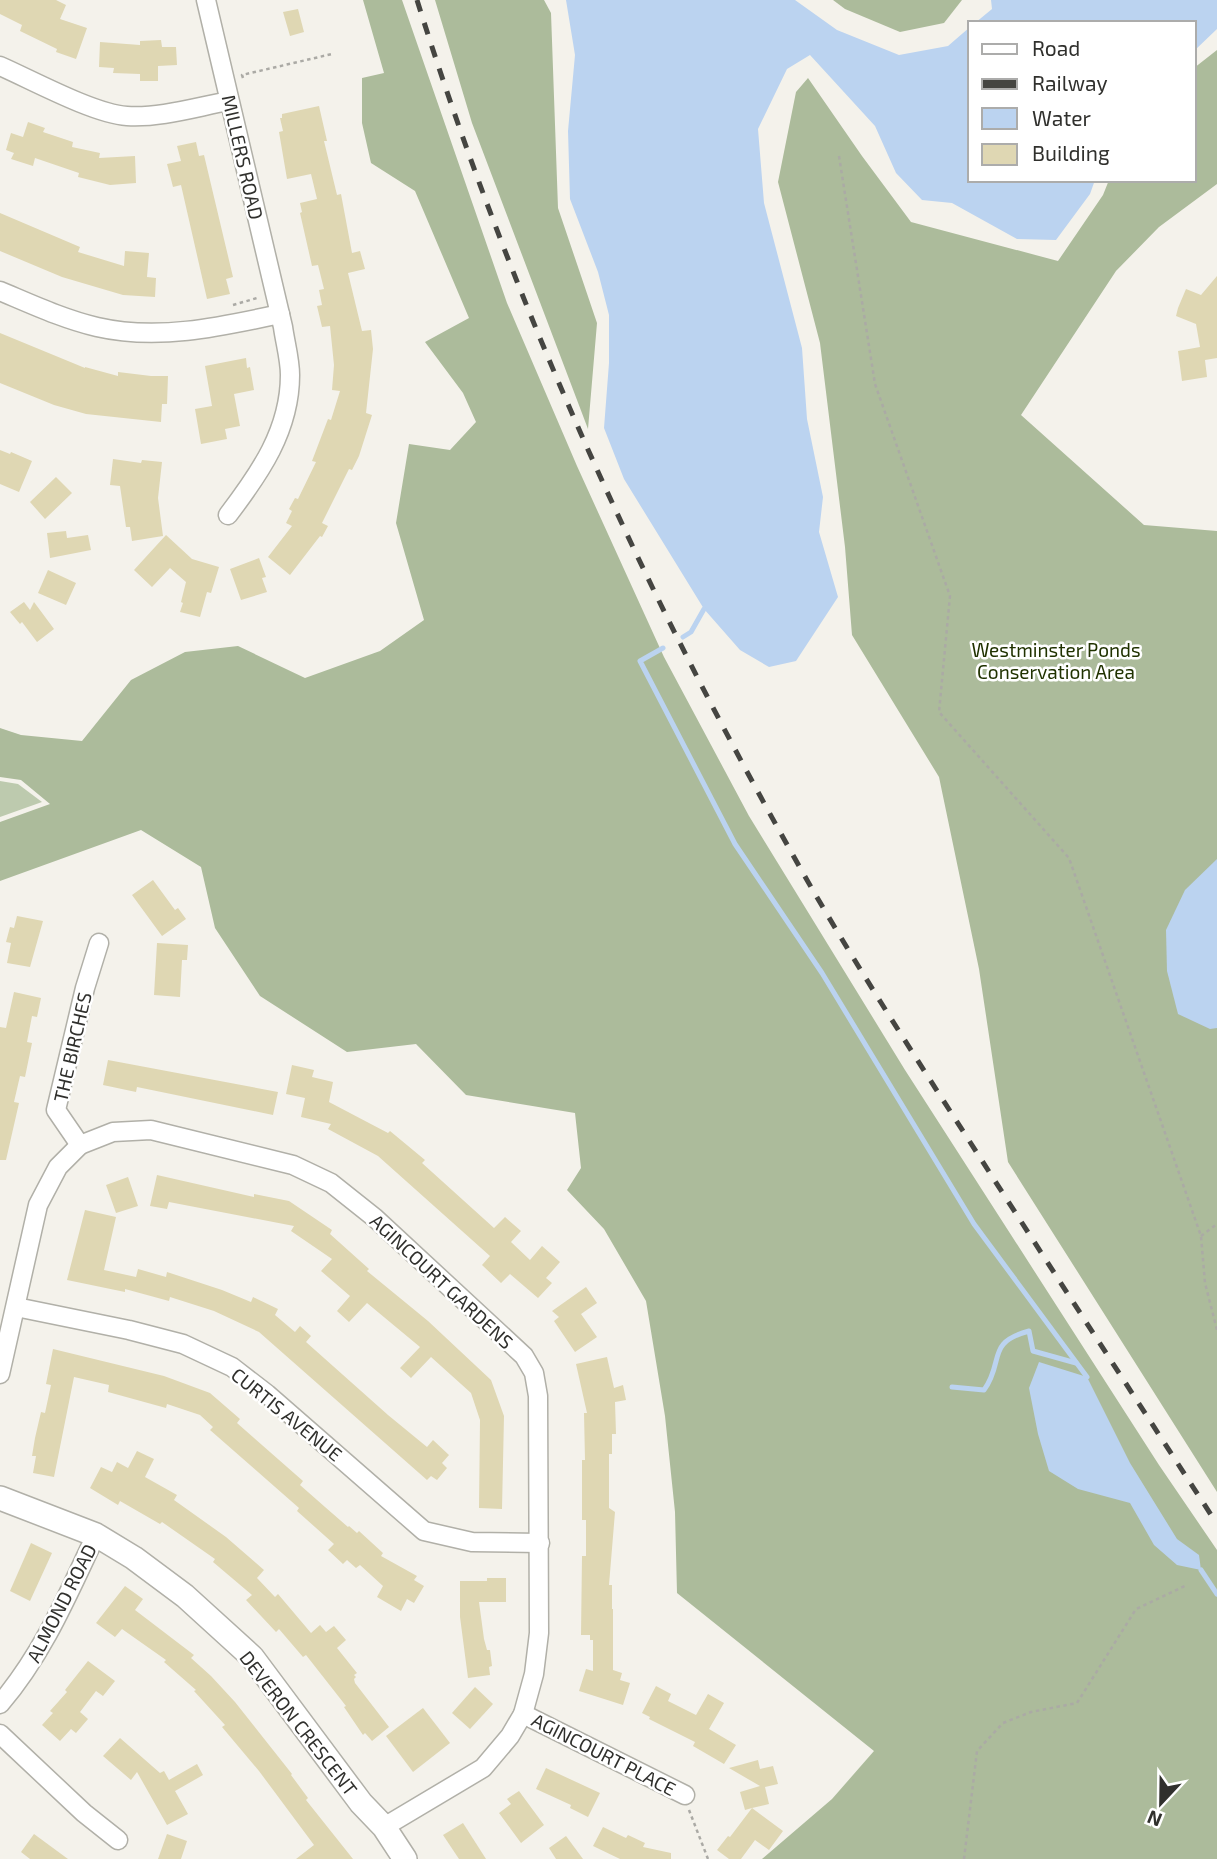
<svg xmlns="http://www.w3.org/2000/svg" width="1217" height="1859" viewBox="0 0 1217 1859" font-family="'Exo 2',sans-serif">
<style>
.green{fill:#bdcaae}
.forest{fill:#acbb9b}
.water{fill:#bbd3f0}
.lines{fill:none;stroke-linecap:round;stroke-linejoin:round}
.stream{stroke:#bbd3f0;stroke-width:5}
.building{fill:#dfd7b3}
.minor-casing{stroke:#b1b0a8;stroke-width:21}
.tertiary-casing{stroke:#b1b0a8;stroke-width:26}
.path{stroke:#abaaa5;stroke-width:2.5;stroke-dasharray:3.5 3.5;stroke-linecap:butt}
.minor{stroke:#fff;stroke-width:18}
.tertiary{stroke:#fff;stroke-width:23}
.rail{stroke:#454541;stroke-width:5;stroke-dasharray:12 12;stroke-linecap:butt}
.labels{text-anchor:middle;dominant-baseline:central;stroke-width:5;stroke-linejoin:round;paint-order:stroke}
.street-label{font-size:19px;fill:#30302d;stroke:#fff}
.park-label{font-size:19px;fill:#203200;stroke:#fff}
</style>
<rect width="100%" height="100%" fill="#f4f2eb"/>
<polygon class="green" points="0,781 18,784 42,802 0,817"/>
<g class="forest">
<polygon points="363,0 402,0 507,303 577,466 664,657 749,816 905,1070 1159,1465 1217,1550 1217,1859 762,1859 832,1799 874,1751 677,1593 675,1512 665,1416 646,1301 604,1229 567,1190 581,1168 575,1113 466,1095 416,1044 347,1052 260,996 215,928 201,867 141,830 0,881 0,822 50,804 21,780 0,777 0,728 21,735 82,741 131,680 185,652 238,646 305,678 380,651 424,620 396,523 409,444 450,450 476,422 463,393 425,342 469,318 415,191 371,163 362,123 362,78 384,73"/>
<polygon points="435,0 544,0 551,13 558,208 597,323 588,429 472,123"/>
<polygon points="833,0 962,0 944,23 900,32 845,9"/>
<polygon points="1217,50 1217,184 1159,227 1116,271 1021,415 1144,525 1217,531 1217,1492 1008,1162 979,969 939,777 852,635 845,547 820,343 778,182 796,92 808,78 862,156 911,222 1058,261 1103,195 1109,180 1194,180 1194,68"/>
</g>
<g class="water">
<polygon points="566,0 795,0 837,30 899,55 948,46 970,27 970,180 1095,180 1090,194 1056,240 1017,239 952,203 922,200 896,173 875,126 810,55 787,69 758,129 764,203 802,348 807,419 823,497 819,532 838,597 796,661 769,667 740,650 704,609 624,479 604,428 609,363 609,315 598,272 570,199 568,131 575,55"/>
<polygon points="991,0 1217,0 1217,29 1194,51 1194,23 975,23 992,9"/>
<polygon points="1217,859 1217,1028 1210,1029 1178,1014 1167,971 1166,930 1185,890"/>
<polygon points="1039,1362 1087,1377 1130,1463 1177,1539 1199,1555 1201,1570 1177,1565 1154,1545 1130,1503 1078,1489 1049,1471 1038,1434 1029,1388"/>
</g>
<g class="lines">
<g class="stream">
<polyline points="683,637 691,632 704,609"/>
<polyline points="663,648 640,661 735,844 822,973 974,1224 1087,1377"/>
<path d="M952 1387 984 1390C1005 1361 985 1343 1029 1331L1033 1351 1076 1363"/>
<polyline points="1201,1570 1217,1594"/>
</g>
</g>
<g class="building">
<polygon points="0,0 56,0 66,5 60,19 87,28 76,59 56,52 57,49 20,31 22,25 0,14"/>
<polygon points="298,9 304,32 290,36 283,12"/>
<polygon points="161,40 162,47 176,47 177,65 158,66 158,81 140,81 140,74 113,73 114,68 99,67 100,42 140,45 140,41"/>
<polygon points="319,106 327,141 324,141 337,195 341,194 352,253 360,251 365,269 348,273 362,331 371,330 373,349 366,413 372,415 359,456 352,470 349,469 322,523 328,526 322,537 320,536 290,575 268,557 292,526 286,523 292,511 289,509 295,498 298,499 316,462 312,461 328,419 331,420 340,391 332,390 334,365 330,326 322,327 317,306 322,305 319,290 324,289 318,265 312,266 300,213 302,212 300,203 317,199 311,174 287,179 279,132 283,131 280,118 282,118 282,114"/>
<polygon points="28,122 45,128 43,132 73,142 72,147 100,153 99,158 135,156 136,183 110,185 78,177 79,173 35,158 33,166 11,159 14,153 6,150 11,133 23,137"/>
<polygon points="196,142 199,156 204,155 233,277 226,279 230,294 207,299 181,185 173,187 167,164 181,161 177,146"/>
<polygon points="0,213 80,247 78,252 124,266 125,251 149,253 147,277 156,278 155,297 123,295 62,277 0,251"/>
<polygon points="1217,276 1217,358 1205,360 1207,377 1182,381 1178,351 1200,347 1196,324 1176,316 1178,308 1186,289 1201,295"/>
<polygon points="0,333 85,368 85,367 118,376 118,372 151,376 168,376 167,404 162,404 161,422 86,414 54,405 0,383"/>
<polygon points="246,358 247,368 250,367 254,390 234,394 240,426 225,429 227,439 201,444 195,409 212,406 205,366"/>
<polygon points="0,450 10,454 11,452 32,461 19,492 0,484"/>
<polygon points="113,459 141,463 142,460 162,462 158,498 163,536 132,541 130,527 126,527 120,486 110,485"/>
<polygon points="56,477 72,493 45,519 30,502"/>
<polygon points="66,531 67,538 88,535 91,550 50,558 47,533"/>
<polygon points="166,535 192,559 219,567 211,593 207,592 200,617 180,612 183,603 181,602 186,582 170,568 152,587 134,570"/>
<polygon points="259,558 266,577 262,578 267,592 241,600 230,569"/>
<polygon points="48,570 76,583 66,605 38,593"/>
<polygon points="24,602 30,610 34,602 54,629 37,642 22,622 20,624 10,612"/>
<polygon points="153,880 175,910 178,908 186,919 162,936 132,895"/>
<polygon points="17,916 43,921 30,967 7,963 11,943 6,942 10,927 14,928"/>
<polygon points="157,943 188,945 187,960 182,960 180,997 154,995"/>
<polygon points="14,992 41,998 37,1017 32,1016 27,1042 32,1043 25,1077 20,1076 14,1102 19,1103 6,1160 0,1160 0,1027 6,1028"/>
<polygon points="108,1060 278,1092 273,1115 137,1087 136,1092 103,1085"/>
<polygon points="292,1065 314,1070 312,1077 333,1082 329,1102 388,1133 390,1131 425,1160 422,1163 494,1228 505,1217 521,1231 511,1242 530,1260 542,1246 560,1262 546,1278 552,1283 538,1298 510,1274 501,1283 482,1265 490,1256 378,1156 328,1129 331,1124 301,1117 305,1098 286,1094"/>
<polygon points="157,1175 254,1197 254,1194 289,1201 332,1230 330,1234 369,1269 367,1271 428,1321 491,1380 504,1416 502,1509 479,1508 480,1420 471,1393 431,1357 411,1378 400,1368 420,1347 367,1303 349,1322 337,1311 350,1296 321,1271 332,1259 291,1231 294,1226 169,1202 167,1209 150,1206"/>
<polygon points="128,1177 138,1206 116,1213 106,1185"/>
<polygon points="85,1210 116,1217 104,1270 136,1277 138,1269 166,1277 167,1272 222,1290 251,1302 253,1297 278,1309 275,1315 295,1332 300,1326 311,1336 306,1342 388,1415 427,1447 433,1440 449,1455 442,1463 447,1468 437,1480 431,1476 427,1480 259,1332 214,1311 170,1297 169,1301 125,1289 125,1292 67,1280"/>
<polygon points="586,1287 597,1303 581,1314 597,1337 575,1352 554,1321 559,1317 552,1311"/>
<polygon points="53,1349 164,1376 210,1393 240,1419 237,1423 303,1481 300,1485 325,1507 348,1527 349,1526 357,1533 359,1531 383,1553 381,1556 417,1576 414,1580 424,1586 414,1603 407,1599 401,1611 377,1597 383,1586 360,1565 356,1568 347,1560 343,1564 328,1550 334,1544 297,1511 299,1508 210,1430 213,1427 200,1415 167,1404 166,1408 108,1392 109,1385 74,1377 54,1477 33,1473 36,1456 32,1456 35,1438 41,1412 45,1413 51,1385 46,1384"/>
<polygon points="607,1357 614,1388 623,1385 626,1400 615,1402 616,1434 612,1434 612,1454 609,1454 609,1508 615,1512 609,1585 612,1585 612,1609 613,1609 613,1670 622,1673 620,1680 630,1683 623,1705 579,1691 586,1669 593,1671 593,1640 590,1640 590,1635 581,1635 582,1556 586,1556 586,1520 582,1520 582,1460 585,1460 584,1413 587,1413 576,1364"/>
<polygon points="137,1451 154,1459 145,1477 177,1495 174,1500 226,1537 264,1570 257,1578 275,1597 278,1594 311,1633 320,1625 326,1632 334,1626 346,1640 337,1648 357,1673 354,1675 356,1677 354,1679 355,1683 389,1727 372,1741 365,1733 363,1735 344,1707 346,1706 306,1655 303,1657 279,1629 276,1632 246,1600 252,1595 213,1562 215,1559 162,1522 160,1524 120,1501 118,1505 90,1488 101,1467 112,1472 117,1462 128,1468"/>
<polygon points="31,1543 52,1553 30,1601 10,1591"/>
<polygon points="487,1578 506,1578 506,1602 479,1602 484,1639 487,1650 490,1650 492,1666 489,1667 490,1675 468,1678 460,1617 460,1581 487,1581"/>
<polygon points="125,1586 143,1599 135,1610 194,1655 191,1658 211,1676 235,1702 292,1774 291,1775 308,1798 306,1800 353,1859 296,1859 314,1845 259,1771 222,1727 225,1725 194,1691 196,1690 164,1662 166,1660 122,1629 115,1637 96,1623"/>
<polygon points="88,1661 115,1681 103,1696 96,1691 80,1712 88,1719 76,1733 71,1729 60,1741 42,1725 53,1713 50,1711 67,1692 65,1690"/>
<polygon points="656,1686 671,1694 668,1701 696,1715 708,1694 724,1703 709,1729 736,1745 724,1764 693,1746 695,1742 649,1719 650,1717 642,1713"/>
<polygon points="475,1687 493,1704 470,1729 452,1713"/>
<polygon points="423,1708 450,1743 413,1772 386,1736"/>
<polygon points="120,1738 160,1773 164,1771 169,1780 197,1764 203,1775 175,1791 188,1814 167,1825 137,1772 131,1780 103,1756"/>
<polygon points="758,1760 760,1769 773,1766 778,1784 765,1787 769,1804 752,1808 783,1831 769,1850 755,1840 741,1859 729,1859 717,1850 728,1836 730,1837 752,1808 745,1810 740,1792 760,1786 729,1768"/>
<polygon points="546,1768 600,1793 588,1817 570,1808 571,1805 536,1789"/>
<polygon points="519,1791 544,1825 521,1843 499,1813 511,1804 507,1799"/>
<polygon points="463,1823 486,1859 459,1859 443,1835"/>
<polygon points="603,1827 626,1838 628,1835 645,1843 643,1847 671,1853 671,1859 620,1859 593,1846"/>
<polygon points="34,1834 68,1859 30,1859 21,1852"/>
<polygon points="167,1834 187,1841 181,1859 158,1859"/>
<polygon points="566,1836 583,1859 556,1859 549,1848"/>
</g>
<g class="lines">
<g class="minor-casing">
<g id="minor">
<path d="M206 0 283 327C285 342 290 359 290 375 290 430 260 473 228 515"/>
<path d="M0 66C32 80 94 114 127 116 161 118 196 107 229 101"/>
<path d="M0 291C31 304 63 319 97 327 158 341 220 327 280 314"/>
<polyline points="80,1145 56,1110 85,988 99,943"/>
<polyline points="16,1307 129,1330 183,1344 232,1367 267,1394 424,1531 472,1542 540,1543"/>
<polyline points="0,1374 38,1205 58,1167 80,1145 113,1132 151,1130 293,1165 331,1183 375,1218 524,1356 534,1373 538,1396 539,1633 534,1674 523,1714 510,1736 483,1768 384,1827"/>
<path d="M0 1704C43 1654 68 1594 96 1535"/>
<polyline points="523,1714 685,1795"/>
<polyline points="0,1734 84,1813 118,1840"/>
</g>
</g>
<g class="tertiary-casing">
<polyline id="tertiary" points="0,1498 96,1535 134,1558 185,1596 252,1657 361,1803 384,1827 405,1859"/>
</g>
<g class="path">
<polyline points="243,78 242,75 332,54"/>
<polyline points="839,156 875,384 950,596 939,712 1069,858 1201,1236 1205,1283 1217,1330"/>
<polyline points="233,305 257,298"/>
<polyline points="1201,1236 1217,1224"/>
<polyline points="689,1810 708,1859"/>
<polyline points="964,1859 977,1751 1003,1723 1031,1712 1077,1703 1136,1609 1185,1586"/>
</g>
<use href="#minor" class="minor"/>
<use href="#tertiary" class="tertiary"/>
<path class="rail" d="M417 0C514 310 650 605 811 887 869 987 933 1084 995 1181 1069 1296 1143 1410 1217 1524"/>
</g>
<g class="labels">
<g class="street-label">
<text transform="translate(243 157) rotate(77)">MILLERS ROAD</text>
<text transform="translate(72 1047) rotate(-77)">THE BIRCHES</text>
<text transform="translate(442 1281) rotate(43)">AGINCOURT GARDENS</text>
<text transform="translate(287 1414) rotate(39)">CURTIS AVENUE</text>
<text transform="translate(61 1603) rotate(-63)">ALMOND ROAD</text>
<text transform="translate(299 1723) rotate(52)">DEVERON CRESCENT</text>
<text transform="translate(604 1754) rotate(27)">AGINCOURT PLACE</text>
</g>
<g class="park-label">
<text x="1056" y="649">Westminster Ponds<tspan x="1056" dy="22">Conservation Area</tspan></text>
</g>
</g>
<rect x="968" y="21" width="228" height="161" fill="#ffffff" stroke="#acacab" stroke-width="2"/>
<rect x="982" y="44" width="35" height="10" fill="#ffffff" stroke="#acacab" stroke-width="2"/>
<text x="1032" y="56" font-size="21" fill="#30302d">Road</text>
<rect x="982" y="79" width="35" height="10" fill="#454541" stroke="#acacab" stroke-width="2"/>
<text x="1032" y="91" font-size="21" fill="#30302d">Railway</text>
<rect x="982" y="108" width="35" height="21" fill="#bbd3f0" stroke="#acacab" stroke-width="2"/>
<text x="1032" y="126" font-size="21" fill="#30302d">Water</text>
<rect x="982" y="144" width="35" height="21" fill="#dfd7b3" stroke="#acacab" stroke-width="2"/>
<text x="1032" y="161" font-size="21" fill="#30302d">Building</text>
<g transform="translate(1161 1803) rotate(202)" stroke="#ffffff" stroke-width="5" paint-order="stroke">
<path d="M0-5L12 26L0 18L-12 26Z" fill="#30302d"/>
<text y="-10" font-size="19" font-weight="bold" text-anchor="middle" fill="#30302d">N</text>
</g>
</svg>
